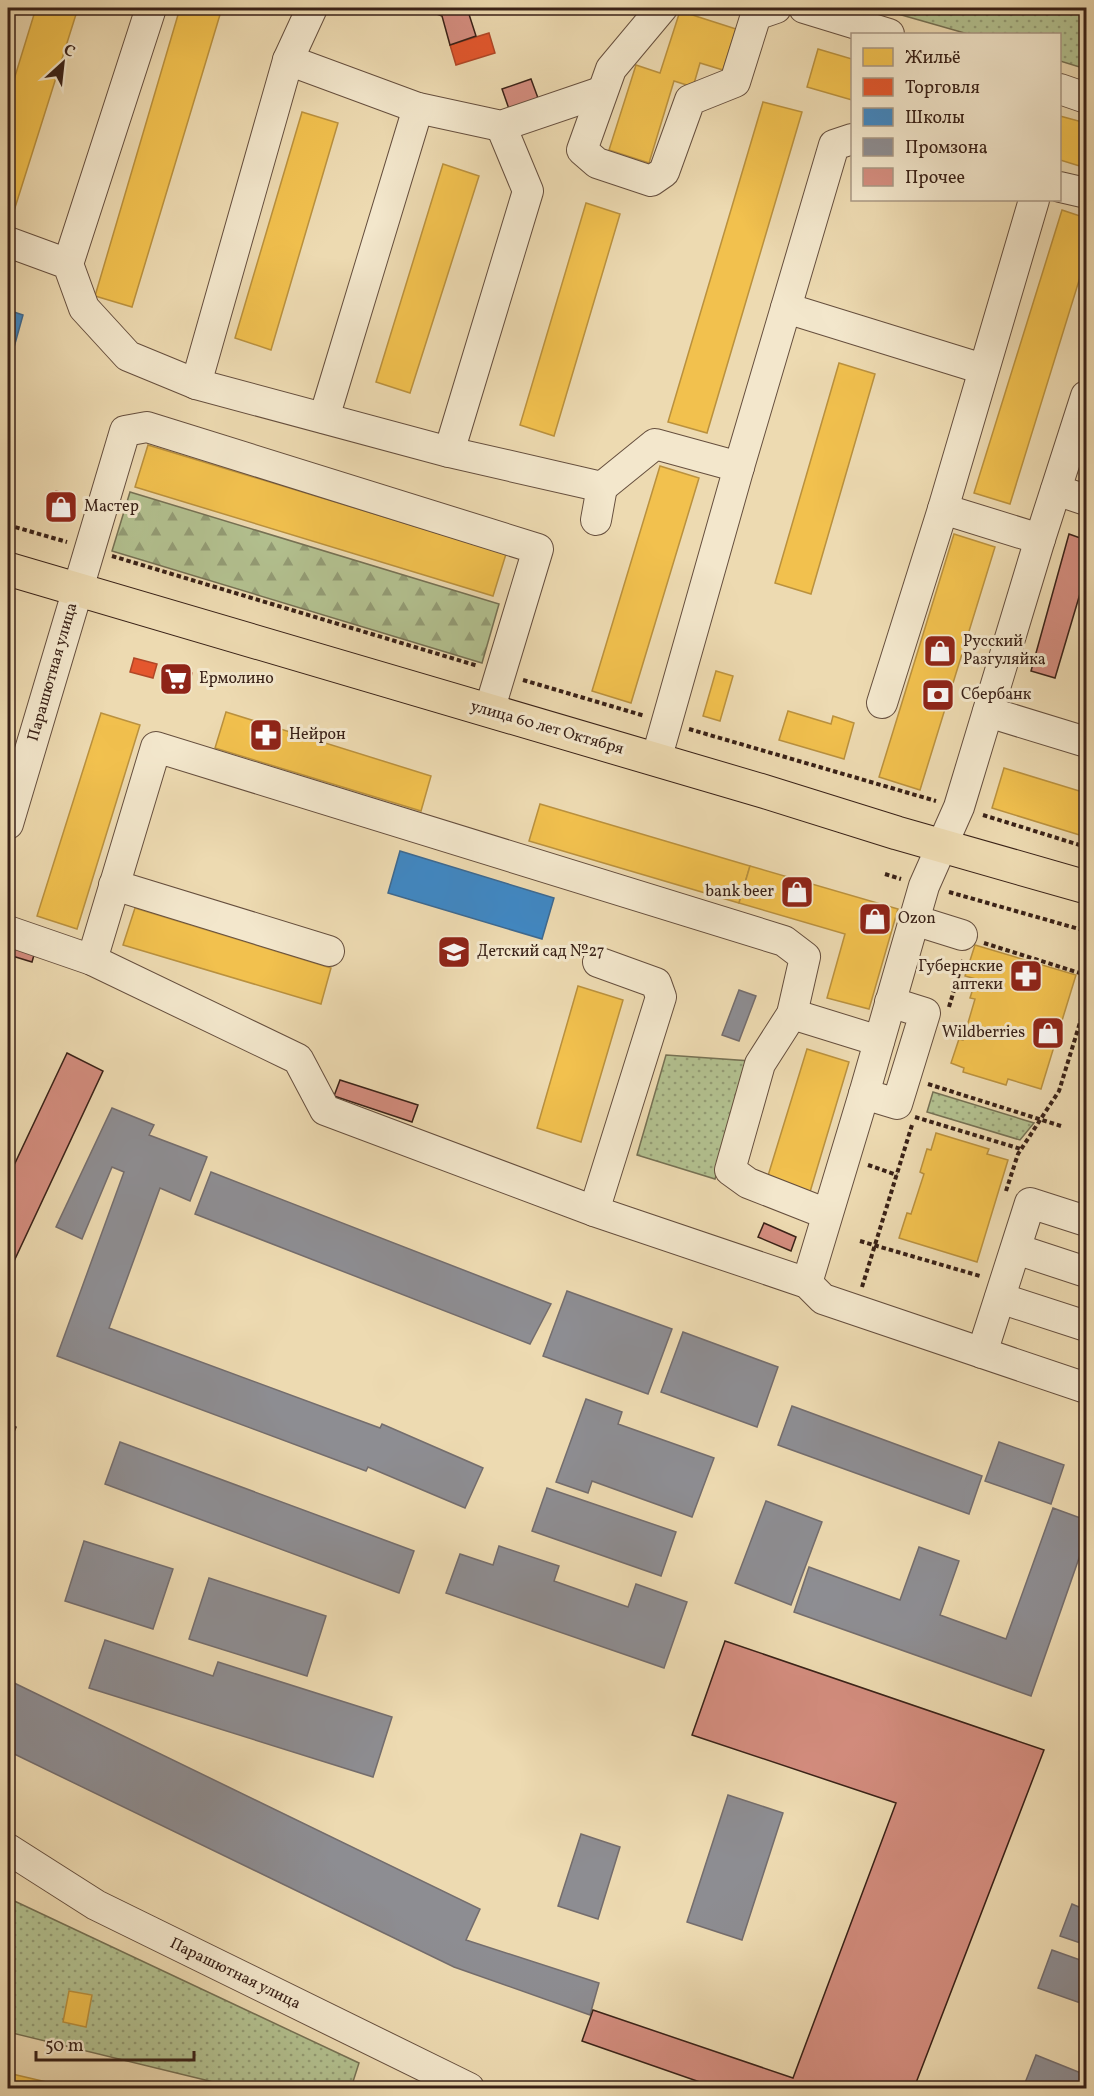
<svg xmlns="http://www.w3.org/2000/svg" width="1094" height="2096" viewBox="0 0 1094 2096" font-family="Vollkorn,serif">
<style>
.forest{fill:url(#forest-firs);stroke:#767154;stroke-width:1.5}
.park{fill:url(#park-dots);stroke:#767154;stroke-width:1.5}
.homes{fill:#f2c14e;stroke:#ba913e;stroke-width:1.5}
.shops{fill:#e4572e;stroke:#b14727;stroke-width:1.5}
.schools{fill:#3f88c5;stroke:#3d6991;stroke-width:1.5}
.industry{fill:#8d8d92;stroke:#746d6d;stroke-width:1.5}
.building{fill:#d48d7f;stroke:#392117;stroke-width:1.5}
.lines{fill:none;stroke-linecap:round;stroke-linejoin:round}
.minor-casing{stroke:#664f3e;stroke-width:32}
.major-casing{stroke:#392117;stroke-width:35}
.path{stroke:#392117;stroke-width:4;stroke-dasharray:4.5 3;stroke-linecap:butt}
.minor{stroke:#f3e7cc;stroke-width:30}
.major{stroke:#eddab1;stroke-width:33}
.labels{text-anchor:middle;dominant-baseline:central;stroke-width:6;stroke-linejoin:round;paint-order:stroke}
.poi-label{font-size:16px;fill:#392117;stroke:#f3e7cc;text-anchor:start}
.street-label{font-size:16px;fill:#392117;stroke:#f3e7cc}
</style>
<defs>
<pattern id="forest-firs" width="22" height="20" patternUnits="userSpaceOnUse" patternTransform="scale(1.5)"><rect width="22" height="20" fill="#b3c190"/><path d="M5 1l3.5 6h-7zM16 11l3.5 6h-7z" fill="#939c75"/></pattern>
<pattern id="park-dots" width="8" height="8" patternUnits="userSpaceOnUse" patternTransform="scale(1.5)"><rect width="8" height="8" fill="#b3c190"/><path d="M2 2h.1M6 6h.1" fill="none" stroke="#939c75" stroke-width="1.8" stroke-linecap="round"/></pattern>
</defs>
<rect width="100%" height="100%" fill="#eddab1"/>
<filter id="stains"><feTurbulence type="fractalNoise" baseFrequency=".00333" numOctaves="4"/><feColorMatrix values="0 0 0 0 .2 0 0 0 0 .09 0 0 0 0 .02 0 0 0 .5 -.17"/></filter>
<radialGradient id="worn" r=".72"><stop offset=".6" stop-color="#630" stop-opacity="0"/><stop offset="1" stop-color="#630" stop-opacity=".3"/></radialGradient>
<polygon class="forest" points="130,492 499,604 482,663 112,551"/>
<g class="park">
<polygon points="877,8 1086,8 1086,69 1060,61 1060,34 968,34"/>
<polygon points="666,1055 751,1061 715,1179 637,1155"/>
<polygon points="933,1092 1034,1123 1020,1140 927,1112"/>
<polygon points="8,1898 359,2063 351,2088 238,2088 8,2032"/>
</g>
<g class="homes">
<polygon points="36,8 78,8 13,214 8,212 8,99"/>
<polygon points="180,8 222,8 132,307 95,296"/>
<polygon points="680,11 736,29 723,70 700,63 693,87 674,81 649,163 609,150 636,65 660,73"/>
<polygon points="818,49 852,59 852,100 807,87"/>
<polygon points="763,102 802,112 707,433 668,422"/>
<polygon points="302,112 338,123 271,350 235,338"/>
<polygon points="1060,116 1086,123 1086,168 1060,160"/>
<polygon points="443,164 479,176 410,393 376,382"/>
<polygon points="586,203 620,214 554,436 520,425"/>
<polygon points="1062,210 1086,218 1086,258 1010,504 974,493"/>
<polygon points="839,363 875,374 811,594 775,583"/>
<polygon points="148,445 506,554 493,596 135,487"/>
<polygon points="660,466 699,478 631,703 592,691"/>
<polygon points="954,534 995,547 920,790 879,777"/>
<polygon points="716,671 733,676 720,721 703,716"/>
<polygon points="788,711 831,724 833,716 854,723 844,759 779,740"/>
<polygon points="226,712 431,776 421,811 215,748"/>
<polygon points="101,713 140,725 77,929 37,916"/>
<polygon points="1004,768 1086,793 1086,837 992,808"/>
<polygon points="540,804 750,866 739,903 529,841"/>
<polygon points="750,866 898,909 869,1009 827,998 845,934 739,903"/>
<polygon points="135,908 331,968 321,1004 123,945"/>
<polygon points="975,945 1076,975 1041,1089 1008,1079 1006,1085 963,1072 964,1068 951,1063 959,1039 963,1040 975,999 970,998 976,979 965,976"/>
<polygon points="578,986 623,1000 581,1142 537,1128"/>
<polygon points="807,1049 849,1062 810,1192 767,1179"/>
<polygon points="936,1133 989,1149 987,1154 1008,1160 977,1262 899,1238 907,1213 911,1214 924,1174 920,1172 927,1149 931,1150"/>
<polygon points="69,1991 92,1995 86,2027 63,2022"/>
<polygon points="8,2073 72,2088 8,2088"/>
</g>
<g class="shops">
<polygon points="489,33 495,53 456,65 450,45"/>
<polygon points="56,491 73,495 69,514 52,509"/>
<polygon points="134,658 157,664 153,678 130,672"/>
<polygon points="170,666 192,673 187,693 164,686"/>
</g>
<g class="schools">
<polygon points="8,310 23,315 11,358 8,357"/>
<polygon points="400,851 554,898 542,939 388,893"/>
</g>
<g class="industry">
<polygon points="739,990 756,996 739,1041 722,1035"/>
<polygon points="112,1108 154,1125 149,1135 207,1157 190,1201 160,1188 109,1328 380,1428 382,1424 483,1468 465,1508 368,1467 366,1471 57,1356 124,1172 112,1167 82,1239 56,1227"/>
<polygon points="211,1172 551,1304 530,1344 195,1214"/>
<polygon points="567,1291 672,1329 648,1394 543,1356"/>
<polygon points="683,1332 778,1367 757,1427 661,1392"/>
<polygon points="586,1399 622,1412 618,1424 714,1458 692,1517 592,1481 588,1493 556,1482"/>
<polygon points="792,1406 982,1476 969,1514 778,1445"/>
<polygon points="120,1442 414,1551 399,1593 105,1484"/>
<polygon points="999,1442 1064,1465 1051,1504 985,1481"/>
<polygon points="547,1488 676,1532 661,1576 532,1531"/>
<polygon points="766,1501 822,1522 791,1605 735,1583"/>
<polygon points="1053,1508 1086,1520 1086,1538 1031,1696 794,1612 809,1567 900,1600 919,1547 959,1561 940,1615 1006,1639"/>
<polygon points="84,1541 173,1569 153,1629 65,1601"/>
<polygon points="499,1546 559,1566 554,1581 628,1607 636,1584 687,1602 664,1668 446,1593 460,1554 493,1565"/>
<polygon points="209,1578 326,1616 307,1676 189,1639"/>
<polygon points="105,1640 213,1676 218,1662 392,1717 373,1777 89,1688"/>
<polygon points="8,1680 480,1909 466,1940 599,1983 590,2015 454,1967 8,1751"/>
<polygon points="728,1795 783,1813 742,1940 687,1922"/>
<polygon points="581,1834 620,1847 598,1919 558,1906"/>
<polygon points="1072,1904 1086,1910 1086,1945 1060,1936"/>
<polygon points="1052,1950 1086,1962 1086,2005 1038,1988"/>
<polygon points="1036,2055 1086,2075 1086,2088 1023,2088"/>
</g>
<g class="building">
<polygon points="421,8 467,8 476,36 450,45 442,16"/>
<polygon points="531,79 538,98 509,109 502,89"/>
<polygon points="1069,534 1086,540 1086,588 1082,587 1055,678 1031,671"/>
<polygon points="14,941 36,948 32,962 9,955"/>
<polygon points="67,1053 103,1071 8,1274 8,1178"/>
<polygon points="340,1080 418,1105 412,1122 334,1096"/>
<polygon points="764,1223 796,1237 791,1251 758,1237"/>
<polygon points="8,1423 16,1427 8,1446"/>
<polygon points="725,1641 1044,1750 914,2088 717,2088 582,2041 593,2010 793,2078 896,1803 692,1735"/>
</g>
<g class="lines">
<g class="minor-casing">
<g id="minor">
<polyline points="662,8 611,69 582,150 597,163 651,181 664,172 690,100 735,82 756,15 776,8"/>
<polyline points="804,8 889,34"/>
<polyline points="288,60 418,108 501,126 601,92"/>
<polyline points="1060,89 1086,98"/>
<polyline points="1060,187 1086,193"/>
<polyline points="8,242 68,264 84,308 128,356 196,384 449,452 602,487 655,444 739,467"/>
<polyline points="68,264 151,8"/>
<polyline points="786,308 983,369"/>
<polyline points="196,384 288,60 312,8"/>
<polyline points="324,418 418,108"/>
<polyline points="449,452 528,191 501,126"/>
<polyline points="1056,490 1086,500"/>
<polyline points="943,509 1040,539"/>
<polyline points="596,520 602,487"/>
<polyline points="882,703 943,509 1034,200"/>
<polyline points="988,712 1086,742"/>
<polyline points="656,760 739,467 834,145 852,139"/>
<polyline points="8,824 125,431 147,427 538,549 489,711"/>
<polyline points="114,885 329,951"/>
<polyline points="914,920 962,935"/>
<polyline points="8,931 92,960 298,1059 325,1110 594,1211"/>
<polyline points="92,960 156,747 784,941 805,957 792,1014 760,1064 730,1170 748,1183 827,1214"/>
<polyline points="598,962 656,983 661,997 594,1211 807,1283 823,1299 1086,1388"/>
<polyline points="792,1014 879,1041"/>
<polyline points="864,1094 897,1104 925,1013 890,1002"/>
<polyline points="1016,1249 1086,1272"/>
<polyline points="807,1283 864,1094 924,886 959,807 1040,539 1086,396"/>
<polyline points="1000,1298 1086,1326"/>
<polyline points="982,1353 1030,1203 1086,1221"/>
<polyline points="8,1849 96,1905 469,2088"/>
</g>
</g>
<g class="major-casing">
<polyline id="major" points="8,569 766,792 897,833 1086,887"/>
</g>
<g class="path">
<polyline points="8,525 67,542"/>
<polyline points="112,556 478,666"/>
<polyline points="523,680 645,716"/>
<polyline points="689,729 936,801"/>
<polyline points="983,815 1086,847"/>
<polyline points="885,874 901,879"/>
<polyline points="949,892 1086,931"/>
<polyline points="984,943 1086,975"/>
<polyline points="949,1007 963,960"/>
<polyline points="928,1084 1061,1126"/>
<polyline points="915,1117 1021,1149"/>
<polyline points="868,1165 897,1175"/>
<polyline points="1006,1191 1018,1154 1059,1091 1086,1003"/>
<polyline points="860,1241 980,1276"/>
<polyline points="862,1287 912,1125"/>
</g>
<use href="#minor" class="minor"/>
<use href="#major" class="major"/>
</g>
<defs>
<g id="shop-square" transform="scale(1.725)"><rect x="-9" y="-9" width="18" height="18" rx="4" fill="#8f2418" stroke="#f3e7cc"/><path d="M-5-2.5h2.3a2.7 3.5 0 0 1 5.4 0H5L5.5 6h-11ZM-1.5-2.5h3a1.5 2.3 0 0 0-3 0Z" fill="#fff"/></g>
<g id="supermarket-square" transform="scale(1.725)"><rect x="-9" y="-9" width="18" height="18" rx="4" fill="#8f2418" stroke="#f3e7cc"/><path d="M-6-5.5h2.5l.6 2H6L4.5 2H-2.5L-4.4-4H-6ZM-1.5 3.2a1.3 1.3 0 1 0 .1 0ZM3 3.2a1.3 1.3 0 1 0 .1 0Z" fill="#fff"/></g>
<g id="bank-square" transform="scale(1.725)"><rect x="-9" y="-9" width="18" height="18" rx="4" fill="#8f2418" stroke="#f3e7cc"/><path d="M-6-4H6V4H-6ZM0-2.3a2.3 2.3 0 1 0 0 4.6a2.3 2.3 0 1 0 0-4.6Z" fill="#fff"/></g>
<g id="pharmacy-square" transform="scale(1.725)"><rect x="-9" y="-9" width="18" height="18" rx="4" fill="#8f2418" stroke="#f3e7cc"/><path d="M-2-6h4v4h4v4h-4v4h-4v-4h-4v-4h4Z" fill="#fff"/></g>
<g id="school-square" transform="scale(1.725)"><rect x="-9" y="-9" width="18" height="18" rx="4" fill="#8f2418" stroke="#f3e7cc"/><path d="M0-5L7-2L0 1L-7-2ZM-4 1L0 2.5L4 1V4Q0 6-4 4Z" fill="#fff"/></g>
</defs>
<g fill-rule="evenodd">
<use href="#shop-square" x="61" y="507"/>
<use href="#shop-square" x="940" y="651"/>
<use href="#supermarket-square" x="176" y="679"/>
<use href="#bank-square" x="938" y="695"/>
<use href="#pharmacy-square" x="266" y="735"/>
<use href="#shop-square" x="797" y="892"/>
<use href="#shop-square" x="875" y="919"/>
<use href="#school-square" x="454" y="952"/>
<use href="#pharmacy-square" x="1026" y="976"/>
<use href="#shop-square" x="1048" y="1033"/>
</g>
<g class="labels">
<g class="poi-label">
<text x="84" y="507">Мастер</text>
<text x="963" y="642">Русский<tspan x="963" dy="18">Разгуляйка</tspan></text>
<text x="199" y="679">Ермолино</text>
<text x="961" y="695">Сбербанк</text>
<text x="289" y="735">Нейрон</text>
<text x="774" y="892" text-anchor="end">bank beer</text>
<text x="898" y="919">Ozon</text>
<text x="477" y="952">Детский сад №27</text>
<text x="1003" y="967" text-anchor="end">Губернские<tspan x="1003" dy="18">аптеки</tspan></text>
<text x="1025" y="1033" text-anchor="end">Wildberries</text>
</g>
<g class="street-label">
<text transform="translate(53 672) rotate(-74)">Парашютная улица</text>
<text transform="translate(547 728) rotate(16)">улица 60 лет Октября</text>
<text transform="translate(235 1974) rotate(26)">Парашютная улица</text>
</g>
</g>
<rect width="1094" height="2096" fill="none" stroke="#eddab1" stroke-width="30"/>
<rect x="9" y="9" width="1076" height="2078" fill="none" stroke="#392117" stroke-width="3"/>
<rect x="15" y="15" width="1064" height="2066" fill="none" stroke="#392117" stroke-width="1.5"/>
<rect x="851" y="33" width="210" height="168" fill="#f3e7cc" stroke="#a99884" stroke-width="1.5"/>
<rect x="863" y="48" width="30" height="18" fill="#f2c14e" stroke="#a99884" stroke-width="1.5"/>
<text x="905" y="63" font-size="18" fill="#392117">Жильё</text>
<rect x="863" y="78" width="30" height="18" fill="#e4572e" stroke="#a99884" stroke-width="1.5"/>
<text x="905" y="93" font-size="18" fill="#392117">Торговля</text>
<rect x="863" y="108" width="30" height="18" fill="#3f88c5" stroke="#a99884" stroke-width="1.5"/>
<text x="905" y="123" font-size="18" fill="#392117">Школы</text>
<rect x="863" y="138" width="30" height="18" fill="#8d8d92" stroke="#a99884" stroke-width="1.5"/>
<text x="905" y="153" font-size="18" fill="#392117">Промзона</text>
<rect x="863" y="168" width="30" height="18" fill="#d48d7f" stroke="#a99884" stroke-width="1.5"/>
<text x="905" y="183" font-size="18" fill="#392117">Прочее</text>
<g transform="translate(63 63) rotate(27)" stroke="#f3e7cc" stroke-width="4.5" paint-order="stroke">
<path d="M0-4.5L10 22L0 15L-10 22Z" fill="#392117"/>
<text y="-9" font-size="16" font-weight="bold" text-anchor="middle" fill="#392117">С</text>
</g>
<path d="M36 2051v9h158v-9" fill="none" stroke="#392117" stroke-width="3"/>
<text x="45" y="2051" font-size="18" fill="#392117" stroke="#f3e7cc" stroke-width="4.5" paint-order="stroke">50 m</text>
<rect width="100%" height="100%" filter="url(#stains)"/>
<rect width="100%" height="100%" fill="url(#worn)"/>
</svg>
